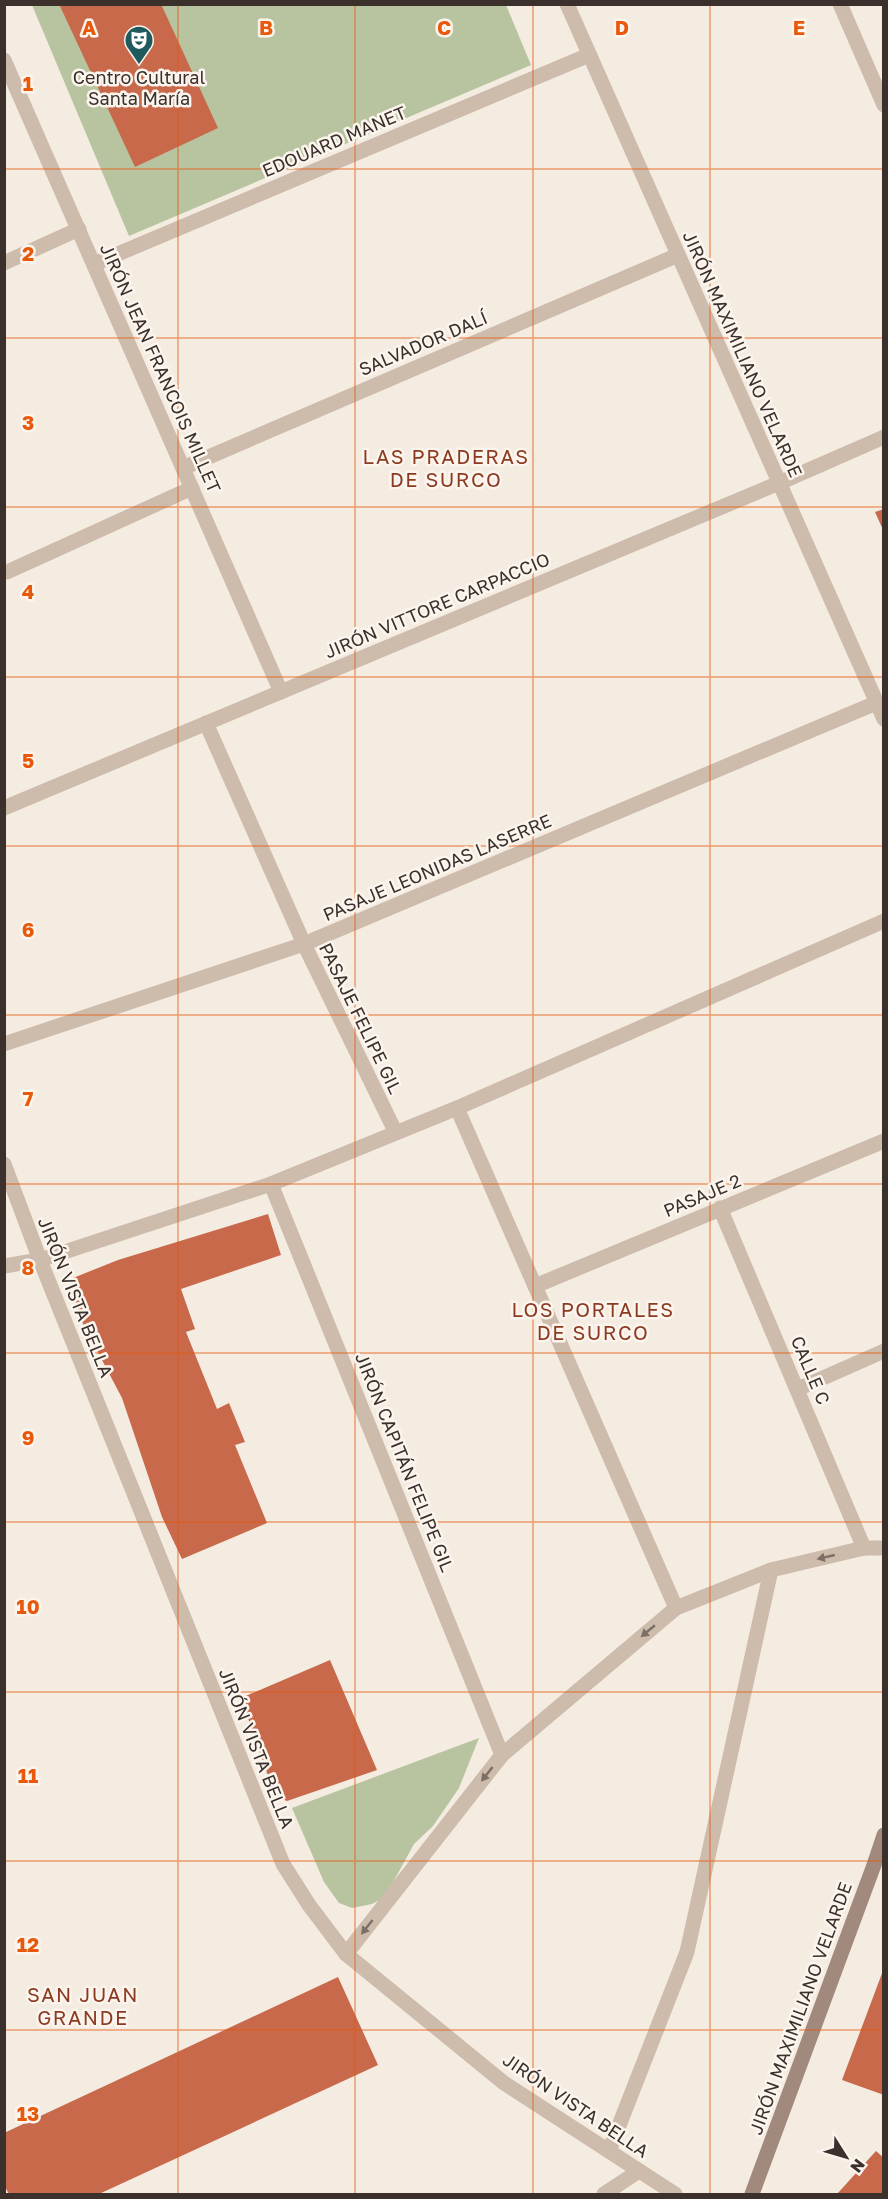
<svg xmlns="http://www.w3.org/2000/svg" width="888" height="2199" viewBox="0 0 888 2199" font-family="'Golos Text',sans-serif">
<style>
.green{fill:#b8c4a0}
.building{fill:#c8694b}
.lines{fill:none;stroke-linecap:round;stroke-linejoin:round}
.lane{stroke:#cdbbac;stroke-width:15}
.street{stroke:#cdbbac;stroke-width:15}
.secondary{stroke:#a18a7d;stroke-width:15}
.oneway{fill:#7d6f65}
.grid{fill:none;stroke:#e8590c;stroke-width:1.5;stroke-opacity:0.55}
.labels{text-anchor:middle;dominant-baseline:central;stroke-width:5;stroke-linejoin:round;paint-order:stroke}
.poi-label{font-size:18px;fill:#3b302b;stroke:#fbf5ee}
.street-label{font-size:18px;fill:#3b302b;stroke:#fbf5ee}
.neighbourhood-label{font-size:20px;letter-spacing:1.5px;fill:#8c3b22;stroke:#fbf5ee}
.grid-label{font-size:20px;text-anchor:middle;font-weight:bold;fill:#e8590c;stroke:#fbf5ee;stroke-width:5;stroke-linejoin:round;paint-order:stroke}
</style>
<rect width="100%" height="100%" fill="#f4ebe1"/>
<g class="green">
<polygon points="32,5 506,5 531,65 129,236"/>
<polygon points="479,1738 459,1788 433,1826 414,1844 385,1897 372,1904 352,1908 339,1903 324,1882 292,1808"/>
</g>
<g class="building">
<polygon points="59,4 161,4 218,128 135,167"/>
<polygon points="884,509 884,532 875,512"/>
<polygon points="268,1214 281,1255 181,1289 195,1329 186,1332 217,1409 229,1403 245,1442 235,1445 267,1523 182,1559 162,1517 122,1398 83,1324 68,1280 118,1260"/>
<polygon points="330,1660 377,1770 287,1801 275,1796 241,1698"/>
<polygon points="884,1968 884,2095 842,2080"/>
<polygon points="338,1977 378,2065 99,2194 9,2194 4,2185 4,2133"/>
<polygon points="876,2151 884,2158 884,2194 837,2194"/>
</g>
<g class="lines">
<g class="lane">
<polyline points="206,723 304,944 396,1133"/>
<polyline points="457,1108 676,1608"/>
<polyline points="502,1755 271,1184 457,1108 884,921"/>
<polyline points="609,2151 687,1952 771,1570"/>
<polyline points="604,2194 639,2171"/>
</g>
<g class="street">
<polyline points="567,4 884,719"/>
<polyline points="840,4 884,105"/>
<polyline points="4,60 281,692"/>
<polyline points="4,263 79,229"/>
<polyline points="94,264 589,55"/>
<polyline points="183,468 678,255"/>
<polyline points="7,572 192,488"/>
<polyline points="4,808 779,483 884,437"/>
<polyline points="4,1044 304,944 876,703"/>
<polyline points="4,1164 40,1260 283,1864 309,1905 346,1954 504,2083 675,2194"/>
<polyline points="720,1208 864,1548"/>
<polyline points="4,1266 40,1260 271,1184"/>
<polyline points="535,1286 884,1141"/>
<polyline points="798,1389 884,1351"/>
<polyline points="346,1954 502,1755 676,1608 771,1570 864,1548 884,1548"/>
</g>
<polyline class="secondary" points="752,2194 874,1865 884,1835"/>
</g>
<defs><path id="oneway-solid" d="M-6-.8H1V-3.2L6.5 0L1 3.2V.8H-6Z" transform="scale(1.5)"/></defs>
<g class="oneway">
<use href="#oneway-solid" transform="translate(826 1557) rotate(167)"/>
<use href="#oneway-solid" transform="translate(648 1631) rotate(140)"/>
<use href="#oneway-solid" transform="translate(487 1774) rotate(128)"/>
<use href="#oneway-solid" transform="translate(367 1927) rotate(128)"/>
</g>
<path class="grid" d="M178 4V2194M355 4V2194M533 4V2194M710 4V2194M4 169H884M4 338H884M4 507H884M4 677H884M4 846H884M4 1015H884M4 1184H884M4 1353H884M4 1522H884M4 1692H884M4 1861H884M4 2030H884"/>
<defs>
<g id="theatre-pin" transform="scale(1.5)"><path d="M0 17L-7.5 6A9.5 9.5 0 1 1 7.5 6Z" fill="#1f5a5e" stroke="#fbf5ee"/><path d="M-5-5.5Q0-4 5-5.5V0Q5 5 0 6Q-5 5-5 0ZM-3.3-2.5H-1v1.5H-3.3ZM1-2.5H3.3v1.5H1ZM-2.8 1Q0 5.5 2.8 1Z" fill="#fff"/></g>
</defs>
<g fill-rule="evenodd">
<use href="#theatre-pin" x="139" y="40"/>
</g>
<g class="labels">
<g class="poi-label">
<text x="139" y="77">Centro Cultural<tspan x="139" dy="21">Santa María</tspan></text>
</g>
<g class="street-label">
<text transform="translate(334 141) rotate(-23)">EDOUARD MANET</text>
<text transform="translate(423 343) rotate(-23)">SALVADOR DALÍ</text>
<text transform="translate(743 354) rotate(66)">JIRÓN MAXIMILIANO VELARDE</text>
<text transform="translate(161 368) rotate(66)">JIRÓN JEAN FRANCOIS MILLET</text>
<text transform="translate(437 605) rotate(-23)">JIRÓN VITTORE CARPACCIO</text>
<text transform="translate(437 867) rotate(-23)">PASAJE LEONIDAS LASERRE</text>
<text transform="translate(361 1018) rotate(64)">PASAJE FELIPE GIL</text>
<text transform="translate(702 1195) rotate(-23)">PASAJE 2</text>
<text transform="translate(76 1297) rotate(68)">JIRÓN VISTA BELLA</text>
<text transform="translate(811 1370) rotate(67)">CALLE C</text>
<text transform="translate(405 1462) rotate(68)">JIRÓN CAPITÁN FELIPE GIL</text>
<text transform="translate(257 1748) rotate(68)">JIRÓN VISTA BELLA</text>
<text transform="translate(800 2008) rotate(-70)">JIRÓN MAXIMILIANO VELARDE</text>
<text transform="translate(576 2105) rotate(34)">JIRÓN VISTA BELLA</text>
</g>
<g class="neighbourhood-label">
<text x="446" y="456">LAS PRADERAS<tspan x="446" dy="23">DE SURCO</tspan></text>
<text x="593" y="1309">LOS PORTALES<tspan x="593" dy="23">DE SURCO</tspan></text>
<text x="83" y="1994">SAN JUAN<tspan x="83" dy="23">GRANDE</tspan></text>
</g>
</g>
<g class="grid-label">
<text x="89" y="35">A</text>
<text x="266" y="35">B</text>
<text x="444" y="35">C</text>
<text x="622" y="35">D</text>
<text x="799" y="35">E</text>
<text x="28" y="91">1</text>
<text x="28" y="261">2</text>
<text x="28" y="430">3</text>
<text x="28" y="599">4</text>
<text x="28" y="768">5</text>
<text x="28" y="937">6</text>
<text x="28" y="1106">7</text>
<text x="28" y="1275">8</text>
<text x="28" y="1445">9</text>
<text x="28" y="1614">10</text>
<text x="28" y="1783">11</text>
<text x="28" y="1952">12</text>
<text x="28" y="2121">13</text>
</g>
<rect width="888" height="2199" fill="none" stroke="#3b302b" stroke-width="12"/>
<g transform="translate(846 2157) rotate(127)" stroke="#fbf5ee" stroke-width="4.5" paint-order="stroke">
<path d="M0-4.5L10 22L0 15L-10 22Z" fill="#3b302b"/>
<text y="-9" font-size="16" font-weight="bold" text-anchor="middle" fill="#3b302b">N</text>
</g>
</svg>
